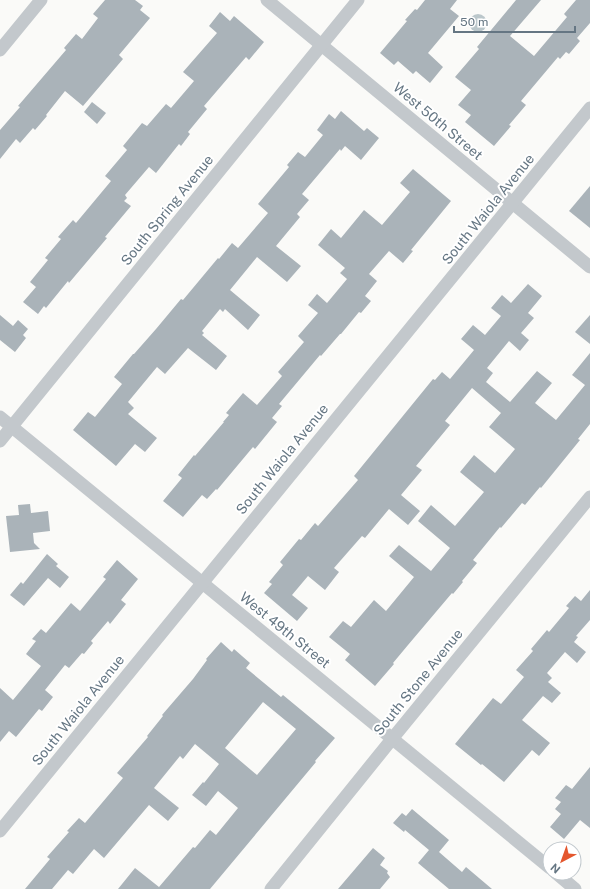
<svg xmlns="http://www.w3.org/2000/svg" width="590" height="889" viewBox="0 0 590 889" font-family="'Public Sans',sans-serif">
<style>
.water{fill:#bbc7cb}
.building{fill:#aab3b9;fill-rule:evenodd}
.lines{fill:none;stroke-linecap:round;stroke-linejoin:round}
.street{stroke:#c3c8cc;stroke-width:13}
.labels{text-anchor:middle;dominant-baseline:central;stroke-width:4;stroke-linejoin:round;paint-order:stroke}
.street-label{font-size:14px;fill:#657683;stroke:#fff}
</style>
<rect width="100%" height="100%" fill="#fafaf8"/>
<circle class="water" cx="478" cy="23" r="9"/>
<g class="building">
<polygon points="105,0 135,0 143,6 140,10 150,18 119,55 123,59 83,106 65,91 46,115 47,116 35,130 33,128 20,143 16,139 0,159 0,130 20,107 18,106 66,50 64,48 76,34 82,39 98,18 93,14"/>
<polygon points="425,0 457,0 450,9 459,16 428,53 443,67 430,83 416,71 413,74 398,61 394,65 380,53 407,21 405,20 415,9 417,10"/>
<polygon points="516,0 541,0 510,36 534,56 567,17 564,14 576,0 590,0 590,23 577,38 580,41 569,54 566,52 560,59 558,57 521,101 526,105 509,125 511,126 494,146 465,122 471,115 458,105 471,90 455,77 479,49 477,47"/>
<polygon points="220,12 230,21 234,16 264,42 249,60 246,57 204,106 207,109 188,132 190,134 181,146 179,144 156,173 149,167 125,195 127,198 124,201 131,206 105,237 107,238 69,283 68,281 46,308 44,306 38,314 23,302 36,287 30,282 48,260 45,258 61,239 58,237 73,220 76,223 111,181 105,176 127,150 123,146 142,123 147,126 166,104 171,108 194,81 183,72 217,33 209,26"/>
<polygon points="92,102 106,113 97,124 84,112"/>
<polygon points="341,111 364,131 367,128 379,138 361,160 345,146 341,151 340,149 302,194 309,200 297,214 300,217 276,246 301,266 287,282 257,257 230,290 260,315 248,330 225,309 223,312 220,309 202,331 204,333 202,335 227,356 216,370 188,348 165,374 157,367 128,402 134,408 128,414 157,438 145,452 135,444 116,466 73,430 88,412 95,417 122,384 114,377 133,354 134,354 156,329 181,299 183,300 218,258 219,259 232,243 238,248 268,213 258,204 289,167 287,165 298,152 305,157 323,135 317,130 329,114 335,119"/>
<polygon points="413,169 451,201 411,250 413,251 403,263 389,251 369,274 377,281 365,296 371,301 361,313 359,312 341,334 340,334 321,356 320,355 279,404 282,406 272,418 277,422 255,449 253,447 217,490 216,489 207,499 202,495 183,517 163,501 182,478 178,475 194,455 195,456 224,422 223,422 229,415 226,413 243,393 257,405 282,376 278,372 304,342 298,336 318,313 308,305 317,294 327,303 347,279 340,273 345,268 318,245 331,229 341,238 364,210 382,225 410,192 400,183"/>
<polygon points="590,186 590,228 569,211"/>
<polygon points="528,284 542,296 528,313 534,318 521,333 529,340 520,351 509,341 487,368 493,373 486,382 510,402 537,371 552,383 535,403 556,420 585,385 572,375 590,353 590,424 578,439 580,440 541,488 540,487 525,505 522,503 501,528 500,527 473,560 477,563 462,581 463,582 453,594 452,593 408,645 393,663 394,664 375,686 345,660 350,654 329,637 343,621 351,627 374,600 386,611 414,577 389,556 399,545 431,571 450,548 418,521 431,505 455,526 484,492 460,472 474,455 495,473 515,449 489,427 501,413 472,388 445,421 450,425 416,466 422,470 401,495 420,511 408,525 389,509 365,538 362,536 334,568 339,572 325,590 308,576 292,595 308,608 297,621 264,593 272,584 269,582 283,565 280,562 299,539 301,540 315,523 318,526 358,480 354,476 433,379 435,380 442,372 450,379 474,350 461,339 473,325 485,335 501,316 491,308 502,295 511,303"/>
<polygon points="0,315 13,326 18,320 28,329 23,335 26,338 15,352 0,340"/>
<polygon points="590,315 590,344 575,332"/>
<polygon points="30,504 31,513 48,511 50,531 33,533 34,543 40,549 10,552 6,516 19,515 18,505"/>
<polygon points="47,554 58,564 56,566 69,577 60,588 48,578 24,606 10,595 21,582 23,584"/>
<polygon points="117,560 138,579 121,600 126,604 110,624 108,621 91,641 93,643 84,654 82,653 69,668 65,665 45,690 53,697 42,711 39,709 16,737 9,731 0,742 0,688 13,700 41,666 26,654 36,641 32,639 41,629 46,633 71,603 80,611 106,579 103,577"/>
<polygon points="590,590 590,620 576,636 578,637 574,642 586,652 577,663 565,652 547,673 552,678 548,682 561,693 552,703 543,696 522,720 550,743 539,756 532,750 504,782 482,764 481,765 455,744 493,698 501,704 524,677 516,670 533,651 531,649 547,630 549,632 569,608 566,606 575,596 581,601"/>
<path d="M221 642 232 652 234 649 250 663 246 668 281 697 283 695 335 738 315 761 316 762 210 889H118L135 868 159 887 193 847 195 848 210 830 216 835 238 808 218 791 206 806 192 795 203 782 204 783 219 764 195 744 183 759 180 756 154 788 179 808 168 821 149 805 104 858 94 849 73 874 68 870 52 889H25L50 859 47 857 69 832 67 831 79 818 85 823 123 778 117 773 148 737 147 736 163 716 162 715 193 679 207 660 206 659ZM263 702 296 729 257 775 225 748Z"/>
<polygon points="590,767 590,828 580,820 564,839 550,827 561,814 555,809 561,802 555,798 566,785 572,789"/>
<polygon points="412,809 449,840 439,852 462,872 466,867 492,889 449,889 418,863 429,850 405,830 404,832 393,823 402,813 406,816"/>
<polygon points="373,848 385,858 380,865 388,871 387,873 390,877 380,889 338,889"/>
</g>
<g class="lines">
<g class="street">
<polyline points="267,0 590,267"/>
<polyline points="0,50 41,0"/>
<polyline points="0,417 550,868"/>
<polyline points="0,441 358,0"/>
<polyline points="0,831 590,108"/>
<polyline points="556,873 575,889"/>
<polyline points="271,889 392,739 590,497"/>
</g>
</g>
<g class="labels">
<g class="street-label">
<text transform="translate(438 121) rotate(40)">West 50th Street</text>
<text transform="translate(488 209) rotate(-51)">South Waiola Avenue</text>
<text transform="translate(167 210) rotate(-51)">South Spring Avenue</text>
<text transform="translate(282 459) rotate(-51)">South Waiola Avenue</text>
<text transform="translate(285 630) rotate(39)">West 49th Street</text>
<text transform="translate(418 682) rotate(-51)">South Stone Avenue</text>
<text transform="translate(78 710) rotate(-51)">South Waiola Avenue</text>
</g>
</g>
<g transform="translate(562 861) rotate(221)"><circle r="19" fill="#ffffff" stroke="#c1c8cd"/>
<path d="M0-3L7 15L0 10L-7 15Z" fill="#e4572e"/>
<text y="-6" font-size="11" font-weight="bold" text-anchor="middle" fill="#657683">N</text>
</g>
<path d="M454 26v6h121v-6" fill="none" stroke="#657683" stroke-width="2"/>
<text x="460" y="26" font-size="12" fill="#657683" stroke="#ffffff" stroke-width="3" paint-order="stroke">50 m</text>
</svg>
